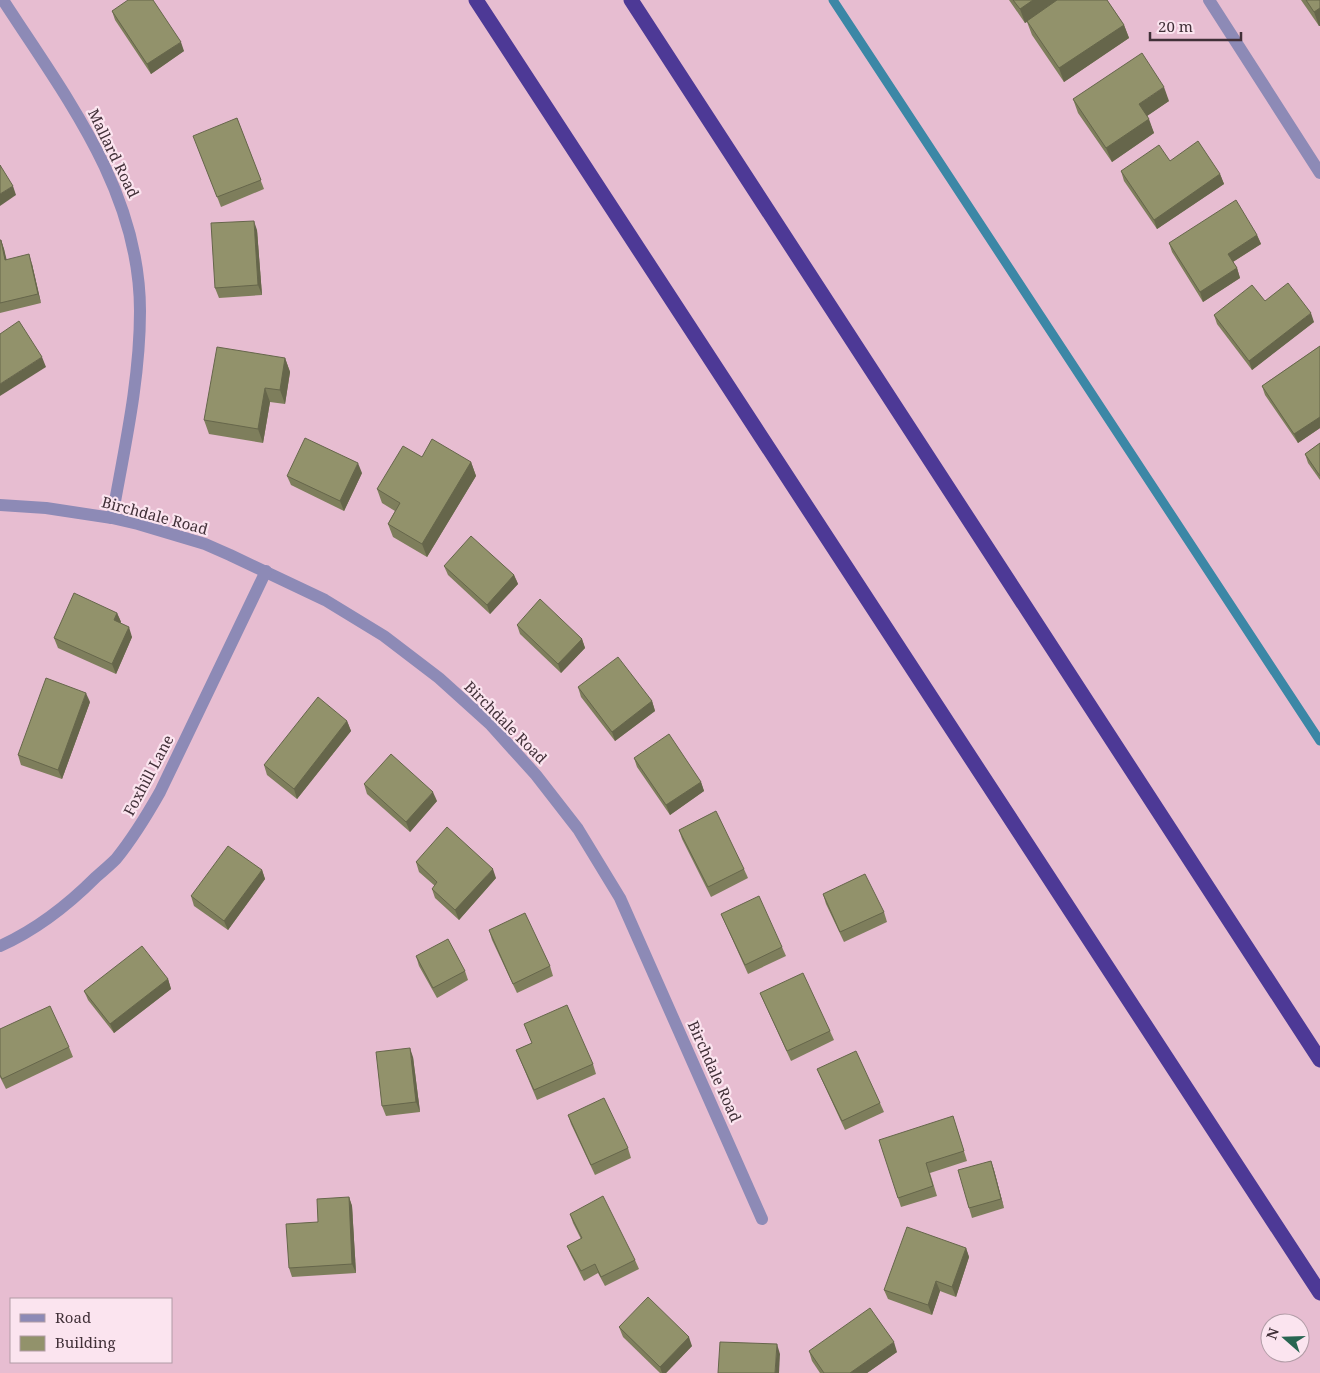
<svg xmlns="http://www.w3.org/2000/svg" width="1320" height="1373" viewBox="0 0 1320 1373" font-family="'Noto Serif',serif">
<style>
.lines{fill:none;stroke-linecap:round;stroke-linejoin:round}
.stream{stroke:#3c87a6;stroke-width:9}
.street{stroke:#8d8ab6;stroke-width:12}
.highway{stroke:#4d3996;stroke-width:15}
.wall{fill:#7e7e5c}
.shaded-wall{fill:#66664b}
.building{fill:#92926b;stroke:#66664b}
.labels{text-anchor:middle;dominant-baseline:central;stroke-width:4.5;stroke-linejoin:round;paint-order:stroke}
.street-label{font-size:15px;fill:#413038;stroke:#fbe4ef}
</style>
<rect width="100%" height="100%" fill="#e7bdd1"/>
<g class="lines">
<polyline class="stream" points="833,0 1320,741"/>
<g class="street">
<path d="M3 0C65 96 140 191 140 311 140 381 124 450 112 518"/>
<polyline points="1209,0 1320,173"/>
<polyline points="0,505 46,508 112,518 138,524 205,544 230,555 325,600 384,636 439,678 490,724 536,775 578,829 620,898 762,1219"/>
<path d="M0 946C36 930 68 905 96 877 103 871 110 865 116 859 133 838 147 815 160 792L266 571"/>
</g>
<g class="highway">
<polyline points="476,0 1320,1293"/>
<polyline points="631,0 1320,1060"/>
</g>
</g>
<g class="wall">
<polygon points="1009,0 1107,0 1124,25 1129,38 1064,82 1032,35 1027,22 1025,23"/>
<polygon points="1301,0 1320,0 1320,26 1319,26"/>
<polygon points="112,11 184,51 151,74 115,20"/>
<polygon points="1073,99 1169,101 1147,116 1154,133 1112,162 1078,113"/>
<polygon points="237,118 264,189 221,207 197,145"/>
<polygon points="1170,161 1220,174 1224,184 1157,229 1124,181 1121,171"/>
<polygon points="257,230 262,295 219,298 215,288"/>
<polygon points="1257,235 1261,244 1233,262 1237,268 1240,278 1203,302 1172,252 1169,243"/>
<polygon points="0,240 1,240 4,249 6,260 32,264 41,303 0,313"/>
<polygon points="1265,301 1314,322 1252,370 1217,324 1214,315"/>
<polygon points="1320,346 1320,428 1298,443 1265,395 1262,386"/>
<polygon points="285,358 290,372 285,404 270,402 263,443 209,434 204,420"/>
<polygon points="1320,443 1320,480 1308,463 1305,454"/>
<polygon points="422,457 471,462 476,476 427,557 393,537 388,524 395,511 382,503 377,489"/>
<polygon points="362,473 344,511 291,485 287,476"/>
<polygon points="444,566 514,575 518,584 490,614 448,575"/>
<polygon points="117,613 121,622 120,623 132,637 116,674 58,648 54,638"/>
<polygon points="517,625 582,639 585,648 561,673 520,634"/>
<polygon points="578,687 652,701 655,711 615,741 581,697"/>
<polygon points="90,702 62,779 21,765 18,755"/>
<polygon points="347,721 351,731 297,799 267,775 264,765"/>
<polygon points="634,758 701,782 704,791 670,815 637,767"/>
<polygon points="364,784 437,801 410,832 367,794"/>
<polygon points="679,830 744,869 748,878 711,897 682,839"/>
<polygon points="416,862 496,878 459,920 435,898 432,889 435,886 419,872"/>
<polygon points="262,870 265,879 228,930 194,906 191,896"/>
<polygon points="823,894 884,912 887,922 844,942 826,904"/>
<polygon points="721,914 782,947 786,956 748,974 725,923"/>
<polygon points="489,930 550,966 553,976 517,993 492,940"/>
<polygon points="416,956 465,971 468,980 437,998 419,966"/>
<polygon points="168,979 171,989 114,1033 88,1000 84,991"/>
<polygon points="760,993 830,1031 834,1040 791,1061 764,1002"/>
<polygon points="524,1024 593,1064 596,1074 537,1100 516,1050 532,1043"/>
<polygon points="0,1029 69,1047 73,1057 6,1089 0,1077"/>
<polygon points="413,1057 420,1112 386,1116 382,1106"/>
<polygon points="817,1069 880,1103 884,1112 845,1130 821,1078"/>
<polygon points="568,1115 628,1148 631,1158 595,1175 571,1124"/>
<polygon points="953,1116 967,1161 930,1173 937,1196 901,1207 898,1198"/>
<polygon points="991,1161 994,1170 1004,1208 972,1218 969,1208"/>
<polygon points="349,1197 352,1206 356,1273 292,1277 289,1268 318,1222"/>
<polygon points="570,1214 635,1260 639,1269 605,1286 598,1273 584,1281 571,1255 567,1246 581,1239 573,1223"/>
<polygon points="966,1248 969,1257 956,1297 940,1291 932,1315 888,1299 884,1290"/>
<polygon points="619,1327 692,1346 666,1373 660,1373 623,1337"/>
<polygon points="809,1351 897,1352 867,1373 820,1373 812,1361"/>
</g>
<g class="shaded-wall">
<polygon points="1033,0 1058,0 1025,23 1020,9"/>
<polygon points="1320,8 1320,26 1319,26 1314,12"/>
<polygon points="1124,25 1129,38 1064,82 1059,68"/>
<polygon points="181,42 184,51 151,74 147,64"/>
<polygon points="1164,87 1169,101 1144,118 1139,104"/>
<polygon points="1149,119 1154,133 1112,162 1106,148"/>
<polygon points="1220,174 1224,184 1157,229 1154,220"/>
<polygon points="13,186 16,195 0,206 0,194"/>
<polygon points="254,221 257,230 262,295 258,285"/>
<polygon points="1257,235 1261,244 1231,263 1228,254"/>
<polygon points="1,240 4,249 9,269 5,260"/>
<polygon points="29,254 32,264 41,303 38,294"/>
<polygon points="1237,268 1240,278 1203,302 1200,292"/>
<polygon points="1311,313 1314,322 1252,370 1249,361"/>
<polygon points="42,357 46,367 0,396 0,384"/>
<polygon points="285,358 290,372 285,404 280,390"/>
<polygon points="265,388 270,402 263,443 258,429"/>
<polygon points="1320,417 1320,428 1298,443 1294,434"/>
<polygon points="471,462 476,476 427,557 422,544"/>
<polygon points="358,463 362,473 344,511 340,501"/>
<polygon points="514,575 518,584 490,614 487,605"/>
<polygon points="117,613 121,622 117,630 114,620"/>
<polygon points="129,627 132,637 116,674 112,664"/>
<polygon points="582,639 585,648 561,673 558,664"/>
<polygon points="86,693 90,702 62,779 58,770"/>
<polygon points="652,701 655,711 615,741 612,732"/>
<polygon points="347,721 351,731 297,799 294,789"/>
<polygon points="701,782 704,791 670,815 666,805"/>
<polygon points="433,792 437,801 410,832 406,822"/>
<polygon points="493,869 496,878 459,920 455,910"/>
<polygon points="262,870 265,879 228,930 224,921"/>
<polygon points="168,979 171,989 114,1033 110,1024"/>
<polygon points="410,1048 413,1057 420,1112 416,1102"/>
<polygon points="991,1161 994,1170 1004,1208 1001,1199"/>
<polygon points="349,1197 352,1206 356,1273 352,1264"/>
<polygon points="966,1248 969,1257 956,1297 952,1287"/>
<polygon points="936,1281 940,1291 932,1315 928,1305"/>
<polygon points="689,1337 692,1346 666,1373 662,1373 660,1367"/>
<polygon points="894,1342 897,1352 867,1373 850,1373"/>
<polygon points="777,1344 780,1354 779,1373 775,1373"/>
</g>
<g class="building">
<polygon points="128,0 153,0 181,42 147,64 112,11"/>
<polygon points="1013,0 1033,0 1020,9"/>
<polygon points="1057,0 1107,0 1124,25 1059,68 1027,21"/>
<polygon points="1306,0 1320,0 1320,8 1314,12"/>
<polygon points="1142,53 1164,87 1139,104 1149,119 1106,148 1073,99"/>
<polygon points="237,118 261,180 217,197 193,136"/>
<polygon points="1198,141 1220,174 1154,220 1121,171 1159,145 1170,161"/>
<polygon points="0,165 13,186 0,194"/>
<polygon points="1236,200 1257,235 1228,254 1237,268 1200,292 1169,243"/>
<polygon points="254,221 258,285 215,288 211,223"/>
<polygon points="0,240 1,240 5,260 29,254 38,294 0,303"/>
<polygon points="1288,283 1311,313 1249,361 1214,315 1252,285 1265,301"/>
<polygon points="19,321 42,357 0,384 0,334"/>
<polygon points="1320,346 1320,417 1294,434 1262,386"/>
<polygon points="217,347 285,358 280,390 265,388 258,429 204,420"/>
<polygon points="305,438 358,463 340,501 287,476"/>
<polygon points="432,439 471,462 422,544 388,524 400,503 377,489 403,446 422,457"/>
<polygon points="1320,443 1320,476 1305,454"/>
<polygon points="471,536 514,575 487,605 444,566"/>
<polygon points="74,593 117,613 114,620 129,627 112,664 54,638"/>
<polygon points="540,599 582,639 558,664 517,625"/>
<polygon points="618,657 652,701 612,732 578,687"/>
<polygon points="46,678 86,693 58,770 18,755"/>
<polygon points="318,697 347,721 294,789 264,765"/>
<polygon points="669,734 701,782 666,805 634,758"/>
<polygon points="391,754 433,792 406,822 364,784"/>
<polygon points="716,811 744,869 708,887 679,830"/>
<polygon points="447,827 493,869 455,910 432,889 437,882 416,862"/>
<polygon points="228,846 262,870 224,921 191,896"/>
<polygon points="865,874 884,912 840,932 823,894"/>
<polygon points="759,896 782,947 745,965 721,914"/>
<polygon points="525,913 550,966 513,984 489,930"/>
<polygon points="448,939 465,971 433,988 416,956"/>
<polygon points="142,946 168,979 110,1024 84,991"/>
<polygon points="803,973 830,1031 787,1051 760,993"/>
<polygon points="567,1005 593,1064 534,1090 516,1050 532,1043 524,1024"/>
<polygon points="50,1006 69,1047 2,1079 0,1075 0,1029"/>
<polygon points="410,1048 416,1102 382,1106 376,1052"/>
<polygon points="856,1051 880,1103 842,1121 817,1069"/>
<polygon points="604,1098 628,1148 591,1165 568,1115"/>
<polygon points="953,1116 964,1151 926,1163 933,1186 898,1198 879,1140"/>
<polygon points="991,1161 1001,1199 969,1208 958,1170"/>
<polygon points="603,1196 635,1260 601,1277 595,1264 581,1271 567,1246 582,1238 570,1214"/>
<polygon points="349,1197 352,1264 289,1268 286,1224 318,1222 317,1199"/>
<polygon points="907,1227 966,1248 952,1287 936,1281 928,1305 884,1290"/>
<polygon points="648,1297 689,1337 660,1367 619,1327"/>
<polygon points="870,1308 894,1342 850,1373 824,1373 809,1351"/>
<polygon points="720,1342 777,1344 775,1373 718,1373"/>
</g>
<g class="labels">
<g class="street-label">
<text transform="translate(114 153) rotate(64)">Mallard Road</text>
<text transform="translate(155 515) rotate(15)">Birchdale Road</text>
<text transform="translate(506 722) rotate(45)">Birchdale Road</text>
<text transform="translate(148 775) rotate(-62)">Foxhill Lane</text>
<text transform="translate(715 1071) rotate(66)">Birchdale Road</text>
</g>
</g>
<rect x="10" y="1298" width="162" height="65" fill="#fbe4ef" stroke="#b19ca6"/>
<rect x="20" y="1314" width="25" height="8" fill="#8d8ab6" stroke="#b19ca6"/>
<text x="55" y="1323" font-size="15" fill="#413038">Road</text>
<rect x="20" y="1336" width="25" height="15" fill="#92926b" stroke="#b19ca6"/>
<text x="55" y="1348" font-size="15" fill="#413038">Building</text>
<g transform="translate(1285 1338) rotate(290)"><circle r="24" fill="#fbe4ef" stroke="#b19ca6"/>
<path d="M0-4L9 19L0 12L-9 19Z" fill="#286551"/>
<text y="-8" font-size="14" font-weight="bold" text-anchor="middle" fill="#413038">N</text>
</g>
<path d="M1150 32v8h91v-8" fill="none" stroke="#413038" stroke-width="2.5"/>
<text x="1158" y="32" font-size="15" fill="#413038" stroke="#fbe4ef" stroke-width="4" paint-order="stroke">20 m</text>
</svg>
